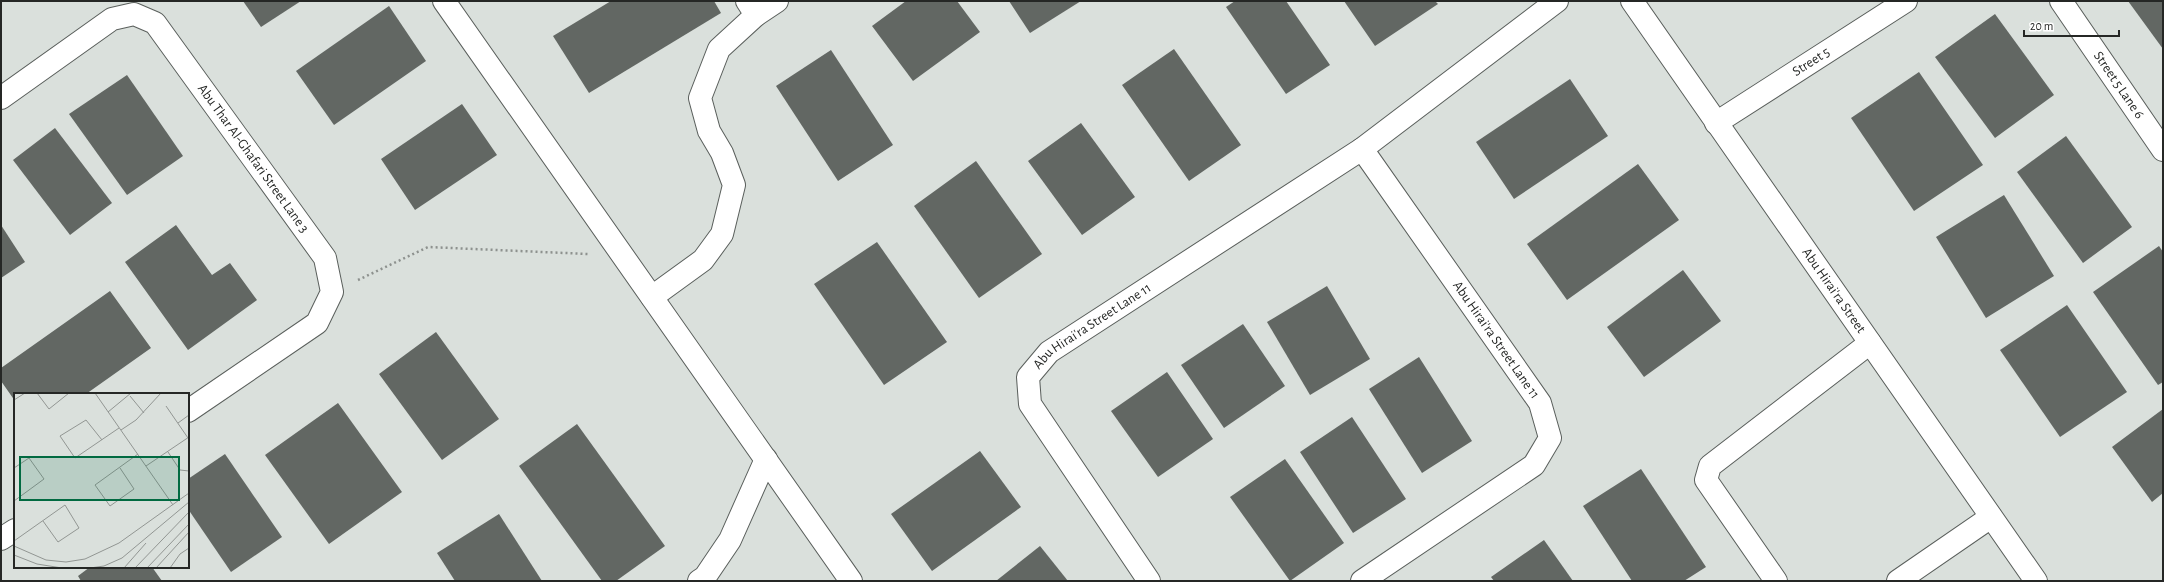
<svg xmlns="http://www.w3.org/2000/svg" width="2164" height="582" viewBox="0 0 2164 582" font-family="'Alegreya Sans',sans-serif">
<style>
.building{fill:#626763}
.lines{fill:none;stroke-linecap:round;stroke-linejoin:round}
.minor-casing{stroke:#5a5f5c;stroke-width:24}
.path{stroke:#8d918e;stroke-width:2.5;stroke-dasharray:2 3;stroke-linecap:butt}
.minor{stroke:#fff;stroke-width:22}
.labels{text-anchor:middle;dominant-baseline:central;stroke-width:4;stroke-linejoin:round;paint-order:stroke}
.street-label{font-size:14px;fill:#252725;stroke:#fff}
.inset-road{fill:none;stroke:#929693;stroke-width:1}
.view{fill:#016a41;fill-opacity:0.15;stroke:#016a41;stroke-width:2}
.inset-edge{fill:none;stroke:#252725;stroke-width:2}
</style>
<rect width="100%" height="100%" fill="#dae0dc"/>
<g class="building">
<polygon points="243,1 301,1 261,27"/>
<polygon points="611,1 714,1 721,13 589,93 553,36"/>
<polygon points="906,1 957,1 980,32 913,81 872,26"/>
<polygon points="1009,1 1081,1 1030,33"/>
<polygon points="1235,1 1286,1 1330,65 1286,94 1226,7"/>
<polygon points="1344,1 1435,1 1438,4 1375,46"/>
<polygon points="2128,1 2163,1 2163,49"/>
<polygon points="389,6 426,61 334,125 296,71"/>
<polygon points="1995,14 2054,95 1995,138 1935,57"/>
<polygon points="1174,49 1241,145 1189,181 1122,85"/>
<polygon points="831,50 893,145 838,181 776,86"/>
<polygon points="1919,72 1983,165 1914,211 1851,118"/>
<polygon points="127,75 183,156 127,195 69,114"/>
<polygon points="1570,79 1608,136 1514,199 1476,142"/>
<polygon points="462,104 497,155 415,210 381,159"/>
<polygon points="1081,123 1135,197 1082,235 1028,161"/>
<polygon points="55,128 112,203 70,235 13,160"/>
<polygon points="2066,136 2132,227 2083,263 2017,172"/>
<polygon points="976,161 1042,254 979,298 914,206"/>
<polygon points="1638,164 1679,220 1567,300 1527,244"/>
<polygon points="2004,195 2054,276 1986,318 1936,237"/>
<polygon points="1,225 25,262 1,278"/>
<polygon points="176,225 212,275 230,263 257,300 188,350 125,262"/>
<polygon points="877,242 947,342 884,385 814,284"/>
<polygon points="2159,246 2163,252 2163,382 2158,385 2093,292"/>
<polygon points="1683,270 1721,321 1644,377 1607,327"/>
<polygon points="1327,286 1370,359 1310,395 1267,322"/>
<polygon points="110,291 151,348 86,394 15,394 15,401 1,381 1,368"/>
<polygon points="2067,305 2127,392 2060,437 2000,350"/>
<polygon points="1243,324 1285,386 1224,428 1181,365"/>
<polygon points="436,332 499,419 442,460 379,374"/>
<polygon points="1419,357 1472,441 1422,473 1369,389"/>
<polygon points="1167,372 1213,439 1158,477 1111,411"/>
<polygon points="338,403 402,492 329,544 265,455"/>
<polygon points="2163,409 2163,493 2152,502 2112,447"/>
<polygon points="1352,417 1406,499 1353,533 1300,452"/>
<polygon points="577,424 665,546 616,581 602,581 519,466"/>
<polygon points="980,451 1021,507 932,571 891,514"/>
<polygon points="225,454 282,537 231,572 188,509 188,479"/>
<polygon points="1285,459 1344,543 1290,581 1230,497"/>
<polygon points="1641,469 1706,567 1684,581 1632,581 1583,506"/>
<polygon points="499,514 542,581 455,581 437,553"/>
<polygon points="1544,540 1573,581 1494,581 1491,577"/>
<polygon points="1040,546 1068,581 996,581"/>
<polygon points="90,567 152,567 162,581 81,581 78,576"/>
</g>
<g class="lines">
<g class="minor-casing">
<g id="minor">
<polyline points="444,1 851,581"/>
<polyline points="747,1 756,15 777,1"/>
<path id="s1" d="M1632 1 2036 581"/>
<path id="s2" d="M2061 1 2163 150"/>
<path id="s3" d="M1 98 112 19 134 14 155 23 325 258 332 292 317 323 188 411"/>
<path id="s4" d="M1716 123 1906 1"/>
<polyline points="652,297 703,260 722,234 734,185 722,153 709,131 700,98 719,49 756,15"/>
<polyline points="1,539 15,530"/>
<polyline points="699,581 705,577 730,540 766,459"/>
<path id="s5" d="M1149 581 1030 404 1028 377 1049 352 1362 149 1557 1"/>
<polyline points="1362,581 1534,465 1550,438 1540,403 1362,149"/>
<polyline points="1776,581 1706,480 1710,466 1870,343"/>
<polyline points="1898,581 1991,517"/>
</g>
</g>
<polyline class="path" points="358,280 428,247 588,254"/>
<use href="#minor" class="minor"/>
</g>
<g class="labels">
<g class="street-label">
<text stroke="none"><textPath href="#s4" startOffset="113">Street 5</textPath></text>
<text stroke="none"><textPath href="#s2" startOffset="102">Street 5 Lane 6</textPath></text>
<text stroke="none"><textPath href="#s3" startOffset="349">Abu Thar Al-Ghafari Street Lane 3</textPath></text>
<text stroke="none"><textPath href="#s1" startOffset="353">Abu Hirai'ra Street</textPath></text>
<text stroke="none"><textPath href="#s5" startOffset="323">Abu Hirai'ra Street Lane 11</textPath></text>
<text transform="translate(1496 340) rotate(55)">Abu Hirai'ra Street Lane 11</text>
</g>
</g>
<g transform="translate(14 393)">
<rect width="175" height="175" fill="#dae0dc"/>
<path class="inset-road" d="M23 0 35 16 55 0M81 0 159 112M116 3 130 20M0 7 11 0M152 13 174 45M94 19 117 0M164 30 175 22M107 37 122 27 147 0M88 47 72 27 46 43 61 65 105 35M154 59 166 77 175 78M132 73 175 44M0 75 15 65 30 86 0 108M106 75 120 96 96 113 81 92 124 61M0 148 51 112 65 135 44 149 29 128M0 153 32 167 52 169 71 166 105 150 175 100M0 162 23 171 48 175M76 175 90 173 108 165 175 109M110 175 132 150M121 175 175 119M133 175 175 131M142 175 175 139M156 175 166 161 175 155"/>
<path class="view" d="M6 64H165V107H6Z"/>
<rect width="175" height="175" class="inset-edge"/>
</g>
<rect width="2164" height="582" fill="none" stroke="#252725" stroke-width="4"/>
<path d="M2024 30v6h95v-6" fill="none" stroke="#252725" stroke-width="2"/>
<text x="2030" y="30" font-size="12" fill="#252725" stroke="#ffffff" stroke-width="3" paint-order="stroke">20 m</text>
</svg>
